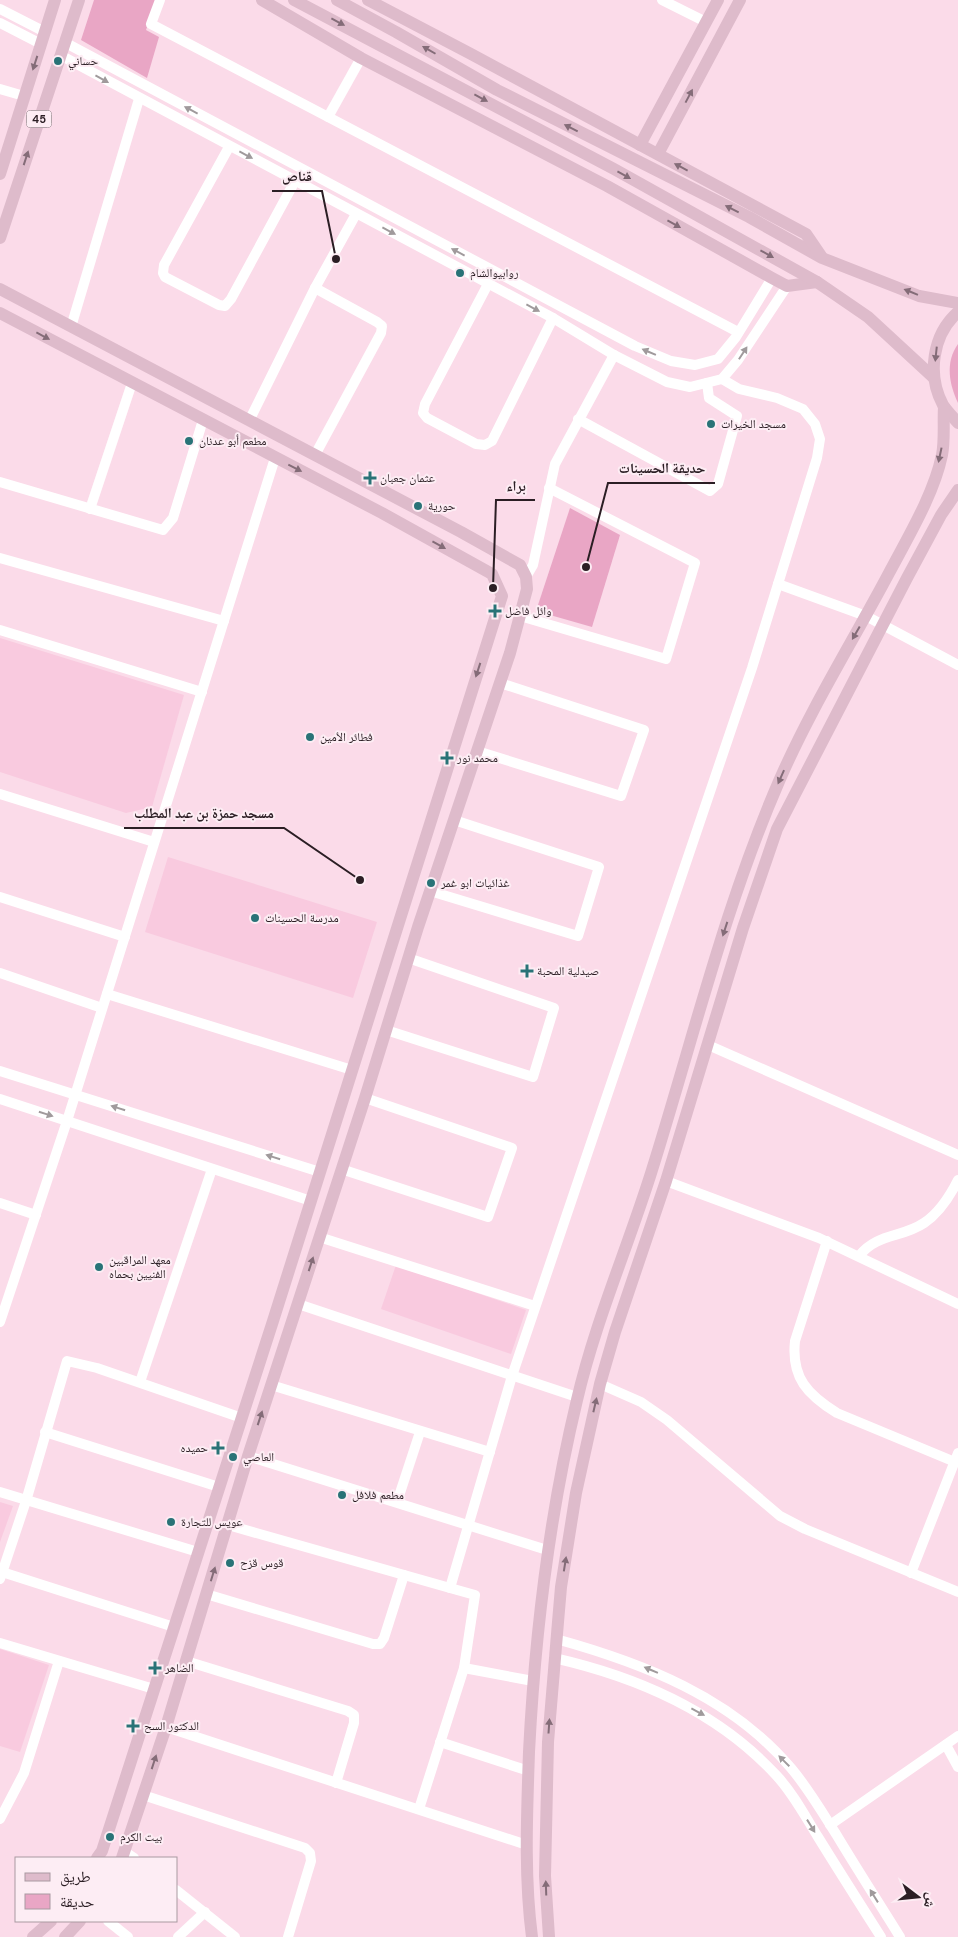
<svg xmlns="http://www.w3.org/2000/svg" width="958" height="1937" viewBox="0 0 958 1937" font-family="'DM Sans','Noto Naskh Arabic',sans-serif">
<style>
.built{fill:#f9cadf}
.green{fill:#e9a6c5}
.lines{fill:none;stroke-linecap:round;stroke-linejoin:round}
.minor{stroke:#fff;stroke-width:10}
.major{stroke:#debbcb;stroke-width:12}
.oneway{fill:#846c78}
.oneway2{fill:#a09a9c}
.poi-dot{fill:#297377;stroke:#fdedf4;stroke-width:2}
.labels{text-anchor:middle;dominant-baseline:central;stroke-width:4;stroke-linejoin:round;paint-order:stroke}
.shield{fill:#fdedf4;stroke:#6a5c62;stroke-width:1}
.shield-label{font-size:11px;font-weight:bold;fill:#2b1e24}
.poi-label{font-size:12px;fill:#2b1e24;stroke:#fdedf4;text-anchor:start}
.leader{fill:none;stroke:#2b1e24;stroke-width:2}
.callout-dot{fill:#2b1e24;stroke:#fdedf4;stroke-width:2}
.callout-label{font-size:14px;text-anchor:middle;font-weight:bold;fill:#2b1e24;stroke:#fdedf4;stroke-width:4;stroke-linejoin:round;paint-order:stroke}
</style>
<rect width="100%" height="100%" fill="#fbdbe9"/>
<g class="built">
<polygon points="0,638 184,695 152,807 126,813 0,772"/>
<polygon points="168,857 377,922 353,998 145,932"/>
<polygon points="396,1265 526,1310 511,1354 381,1309"/>
<polygon points="0,1502 13,1506 0,1542"/>
<polygon points="0,1649 49,1665 20,1752 0,1746"/>
</g>
<g class="green">
<polygon points="94,0 157,0 146,30 159,37 147,78 81,40"/>
<path d="M958 344V403C949 384 945 362 958 344Z"/>
<polygon points="570,508 620,535 592,627 536,611"/>
</g>
<g class="lines">
<g class="minor">
<polyline points="160,0 151,24 738,332"/>
<polyline points="662,0 706,22"/>
<polyline points="0,9 45,32"/>
<polyline points="0,23 41,44"/>
<polyline points="64,42 635,346 671,361 695,365 718,359 736,337 772,278"/>
<polyline points="60,55 553,318 614,355 667,382 690,387 722,379 738,360 787,286"/>
<polyline points="0,89 24,96"/>
<polyline points="328,117 361,58"/>
<polyline points="229,147 164,265 163,273 165,277 219,305 225,306 231,299 295,181"/>
<polyline points="488,284 425,404 423,413 427,418 476,444 485,445 492,441 553,318"/>
<polyline points="315,288 377,322 382,326 381,333 315,455"/>
<polyline points="71,327 139,99"/>
<polyline points="578,419 710,491 718,484 737,416 709,398 707,383"/>
<polyline points="249,421 315,288 356,214"/>
<polyline points="0,482 163,530 173,518 203,420"/>
<polyline points="90,509 132,383"/>
<polyline points="0,558 224,621"/>
<polyline points="526,577 533,565 555,464 614,355"/>
<polyline points="778,584 866,616 958,665"/>
<polyline points="520,616 666,659 695,563 549,488"/>
<polyline points="0,630 202,692"/>
<polyline points="477,751 621,796 644,730 500,683"/>
<polyline points="0,794 154,842"/>
<polyline points="430,891 578,936 599,867 454,820"/>
<polyline points="0,897 125,937"/>
<polyline points="0,973 102,1008"/>
<polyline points="107,994 352,1070"/>
<polyline points="386,1030 533,1077 554,1008 408,958"/>
<polyline points="708,1045 958,1155"/>
<polyline points="0,1071 320,1172"/>
<polyline points="0,1099 311,1201"/>
<polyline points="341,1169 488,1217 512,1148 365,1098"/>
<polyline points="666,1181 819,1238 958,1304"/>
<polyline points="0,1203 36,1215"/>
<polyline points="319,1237 535,1306"/>
<path d="M827 1241 795 1341C791 1378 808 1395 837 1413L955 1462"/>
<path d="M859 1256C877 1233 902 1238 924 1223 939 1213 950 1196 958 1180"/>
<polyline points="298,1304 577,1397"/>
<polyline points="0,1322 67,1121 275,458"/>
<polyline points="140,1382 212,1169"/>
<polyline points="600,1384 641,1402 667,1420 780,1516 805,1529 958,1592"/>
<polyline points="271,1385 490,1452"/>
<polyline points="45,1432 219,1487"/>
<polyline points="248,1456 547,1550"/>
<polyline points="0,1492 198,1552"/>
<polyline points="397,1502 420,1432"/>
<polyline points="228,1525 450,1588"/>
<polyline points="2,1572 174,1627"/>
<polyline points="911,1573 958,1453"/>
<polyline points="0,1579 26,1501 67,1361 97,1368 242,1418"/>
<polyline points="206,1594 373,1644 380,1644 384,1638 404,1575"/>
<path d="M556 1639C643 1663 731 1697 791 1768 808 1788 822 1812 836 1834 857 1869 879 1903 900 1937"/>
<polyline points="0,1643 154,1689"/>
<path d="M554 1658C638 1677 717 1711 776 1775 793 1793 805 1816 818 1837 839 1871 860 1904 881 1937"/>
<polyline points="186,1661 348,1711 354,1715 354,1723 336,1783"/>
<polyline points="464,1668 533,1681"/>
<polyline points="166,1727 527,1845"/>
<polyline points="440,1742 529,1771"/>
<polyline points="946,1745 958,1767"/>
<polyline points="143,1795 305,1848 310,1853 311,1861 288,1937"/>
<polyline points="419,1809 464,1668 475,1595 450,1588 512,1376 752,668 817,458 820,439 815,424 803,409 777,398 739,389 722,379"/>
<polyline points="0,1819 24,1773 59,1661"/>
<polyline points="830,1825 958,1736"/>
<polyline points="125,1852 134,1858"/>
<polyline points="176,1890 235,1937"/>
<polyline points="108,1921 128,1937"/>
<polyline points="178,1937 205,1912"/>
</g>
<g class="major">
<polyline points="262,0 361,58 607,186 772,278 787,286 817,282"/>
<polyline points="294,0 614,169 817,282 868,317 933,377"/>
<polyline points="337,0 396,32 497,90 749,217 822,258 919,296 958,303"/>
<polyline points="368,0 471,54 806,234 821,256"/>
<polyline points="640,145 718,0"/>
<polyline points="658,154 740,0"/>
<polyline points="0,174 55,0"/>
<polyline points="0,238 79,0"/>
<polyline points="0,289 461,532 520,565 526,577 527,589 510,653 418,927 365,1098 248,1456 166,1727 122,1858"/>
<path d="M958 312C932 335 927 375 943 405 947 411 953 417 958 423"/>
<polyline points="0,313 382,513 492,574 502,596 273,1321 102,1851 97,1858"/>
<polyline points="33,1937 51,1921"/>
<polyline points="65,1937 80,1921"/>
<path d="M532 1937C524 1876 527 1813 529 1752 535 1633 549 1516 577 1400 595 1322 628 1247 652 1170 693 1039 725 905 780 779 811 708 853 641 889 573 908 537 934 494 942 455 945 440 943 422 944 407"/>
<polyline points="549,1937 545,1876 548,1742 558,1622 561,1587 576,1493 600,1384 615,1332 666,1181 743,928 777,829 907,578 941,515 958,490"/>
</g>
</g>
<defs><path id="oneway-solid" d="M-6-.8H1V-3.2L6.5 0L1 3.2V.8H-6Z" transform="scale(1.25)"/></defs>
<g class="oneway">
<use href="#oneway-solid" transform="translate(338 22) rotate(28)"/>
<use href="#oneway-solid" transform="translate(429 50) rotate(-150)"/>
<use href="#oneway-solid" transform="translate(35 63) rotate(108)"/>
<use href="#oneway-solid" transform="translate(689 96) rotate(-62)"/>
<use href="#oneway-solid" transform="translate(481 98) rotate(28)"/>
<use href="#oneway-solid" transform="translate(571 128) rotate(-153)"/>
<use href="#oneway-solid" transform="translate(26 158) rotate(-72)"/>
<use href="#oneway-solid" transform="translate(681 167) rotate(-152)"/>
<use href="#oneway-solid" transform="translate(624 175) rotate(29)"/>
<use href="#oneway-solid" transform="translate(732 209) rotate(-153)"/>
<use href="#oneway-solid" transform="translate(674 224) rotate(29)"/>
<use href="#oneway-solid" transform="translate(767 254) rotate(29)"/>
<use href="#oneway-solid" transform="translate(911 292) rotate(-158)"/>
<use href="#oneway-solid" transform="translate(43 336) rotate(28)"/>
<use href="#oneway-solid" transform="translate(936 354) rotate(96)"/>
<use href="#oneway-solid" transform="translate(940 455) rotate(102)"/>
<use href="#oneway-solid" transform="translate(295 468) rotate(27)"/>
<use href="#oneway-solid" transform="translate(439 545) rotate(29)"/>
<use href="#oneway-solid" transform="translate(856 633) rotate(120)"/>
<use href="#oneway-solid" transform="translate(478 670) rotate(108)"/>
<use href="#oneway-solid" transform="translate(781 777) rotate(114)"/>
<use href="#oneway-solid" transform="translate(725 929) rotate(108)"/>
<use href="#oneway-solid" transform="translate(311 1264) rotate(-72)"/>
<use href="#oneway-solid" transform="translate(595 1405) rotate(-77)"/>
<use href="#oneway-solid" transform="translate(260 1418) rotate(-72)"/>
<use href="#oneway-solid" transform="translate(565 1564) rotate(-81)"/>
<use href="#oneway-solid" transform="translate(213 1574) rotate(-73)"/>
<use href="#oneway-solid" transform="translate(549 1726) rotate(-86)"/>
<use href="#oneway-solid" transform="translate(154 1762) rotate(-72)"/>
<use href="#oneway-solid" transform="translate(546 1888) rotate(-92)"/>
</g>
<g class="oneway2">
<use href="#oneway-solid" transform="translate(102 79) rotate(29)"/>
<use href="#oneway-solid" transform="translate(191 110) rotate(-152)"/>
<use href="#oneway-solid" transform="translate(246 155) rotate(28)"/>
<use href="#oneway-solid" transform="translate(389 231) rotate(28)"/>
<use href="#oneway-solid" transform="translate(458 252) rotate(-152)"/>
<use href="#oneway-solid" transform="translate(533 308) rotate(28)"/>
<use href="#oneway-solid" transform="translate(649 352) rotate(-157)"/>
<use href="#oneway-solid" transform="translate(743 353) rotate(-57)"/>
<use href="#oneway-solid" transform="translate(118 1108) rotate(-162)"/>
<use href="#oneway-solid" transform="translate(46 1114) rotate(18)"/>
<use href="#oneway-solid" transform="translate(273 1157) rotate(-162)"/>
<use href="#oneway-solid" transform="translate(651 1670) rotate(-157)"/>
<use href="#oneway-solid" transform="translate(698 1712) rotate(28)"/>
<use href="#oneway-solid" transform="translate(784 1761) rotate(-135)"/>
<use href="#oneway-solid" transform="translate(811 1826) rotate(58)"/>
<use href="#oneway-solid" transform="translate(874 1896) rotate(-122)"/>
</g>
<g class="poi-dot">
<circle cx="58" cy="61" r="5"/>
<circle cx="460" cy="273" r="5"/>
<circle cx="711" cy="424" r="5"/>
<circle cx="189" cy="441" r="5"/>
<path d="M367.5 470.5h5v5h5v5h-5v5h-5v-5h-5v-5h5z"/>
<circle cx="418" cy="506" r="5"/>
<path d="M492.5 603.5h5v5h5v5h-5v5h-5v-5h-5v-5h5z"/>
<circle cx="310" cy="737" r="5"/>
<path d="M444.5 750.5h5v5h5v5h-5v5h-5v-5h-5v-5h5z"/>
<circle cx="431" cy="883" r="5"/>
<circle cx="255" cy="918" r="5"/>
<path d="M524.5 963.5h5v5h5v5h-5v5h-5v-5h-5v-5h5z"/>
<circle cx="99" cy="1267" r="5"/>
<path d="M215.5 1440.5h5v5h5v5h-5v5h-5v-5h-5v-5h5z"/>
<circle cx="233" cy="1457" r="5"/>
<circle cx="342" cy="1495" r="5"/>
<circle cx="171" cy="1522" r="5"/>
<circle cx="230" cy="1563" r="5"/>
<path d="M152.5 1660.5h5v5h5v5h-5v5h-5v-5h-5v-5h5z"/>
<path d="M130.5 1718.5h5v5h5v5h-5v5h-5v-5h-5v-5h5z"/>
<circle cx="110" cy="1837" r="5"/>
</g>
<g class="labels">
<rect class="shield" x="26.5" y="110.5" width="25" height="17" rx="4"/>
<g class="shield-label">
<text x="39" y="119">45</text>
</g>
<g class="poi-label">
<text x="68" y="61">حساني</text>
<text x="470" y="273">روابيوالشام</text>
<text x="721" y="424">مسجد الخيرات</text>
<text x="199" y="441">مطعم أبو عدنان</text>
<text x="380" y="478">عثمان جعبان</text>
<text x="428" y="506">حورية</text>
<text x="505" y="611">وائل فاضل</text>
<text x="320" y="737">فطائر الأمين</text>
<text x="457" y="758">محمد نور</text>
<text x="441" y="883">غذائيات ابو غمر</text>
<text x="265" y="918">مدرسة الحسينات</text>
<text x="537" y="971">صيدلية المحبة</text>
<text x="109" y="1260">معهد المراقبين<tspan x="109" dy="14">الفنيين بحماه</tspan></text>
<text x="208" y="1448" text-anchor="end">حميده</text>
<text x="243" y="1457">العاصي</text>
<text x="352" y="1495">مطعم فلافل</text>
<text x="181" y="1522">عويس للتجارة</text>
<text x="240" y="1563">قوس قزح</text>
<text x="165" y="1668">الضاهر</text>
<text x="144" y="1726">الدكتور السح</text>
<text x="120" y="1837">بيت الكرم</text>
</g>
</g>
<path class="leader" d="M336 259L322 191H272M586 567L608 483H715M493 588L496 500H535M360 880L284 828H124"/>
<g class="callout-dot">
<circle cx="336" cy="259" r="5"/>
<circle cx="586" cy="567" r="5"/>
<circle cx="493" cy="588" r="5"/>
<circle cx="360" cy="880" r="5"/>
</g>
<g class="callout-label">
<text x="297" y="181">قناص</text>
<text x="662" y="473">حديقة الحسينات</text>
<text x="516" y="491">براء</text>
<text x="204" y="818">مسجد حمزة بن عبد المطلب</text>
</g>
<rect x="15" y="1857" width="162" height="65" fill="#fdedf4" stroke="#a99aa1"/>
<rect x="25" y="1873" width="25" height="8" fill="#debbcb" stroke="#a99aa1"/>
<text x="60" y="1882" font-size="15" fill="#2b1e24">طريق</text>
<rect x="25" y="1894" width="25" height="15" fill="#e9a6c5" stroke="#a99aa1"/>
<text x="60" y="1907" font-size="15" fill="#2b1e24">حديقة</text>
<g transform="translate(918 1897) rotate(106)" stroke="#fdedf4" stroke-width="4" paint-order="stroke">
<path d="M0-4L9 19L0 12L-9 19Z" fill="#2b1e24"/>
<text y="-8" font-size="14" font-weight="bold" text-anchor="middle" fill="#2b1e24">ش</text>
</g>
</svg>
